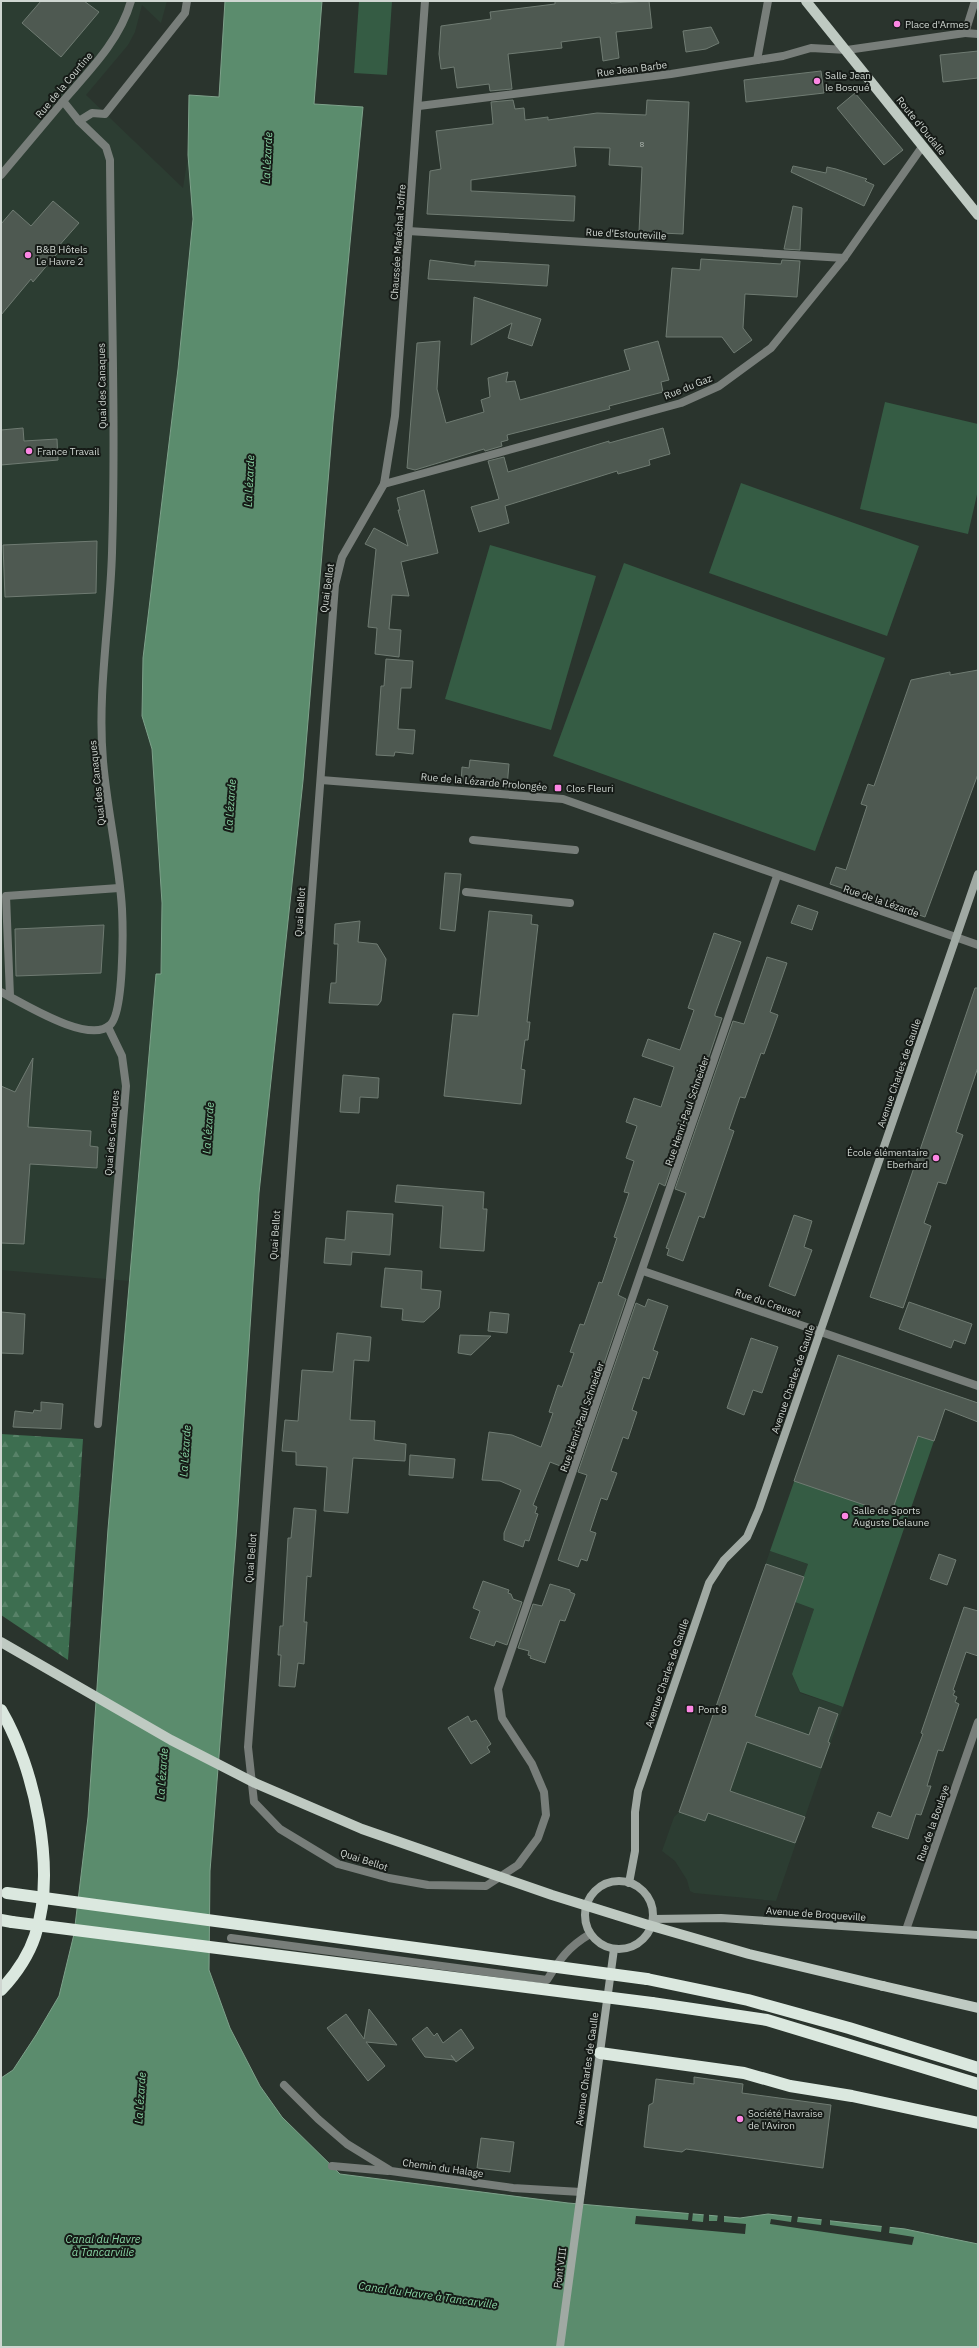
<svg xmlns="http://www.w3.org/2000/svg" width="979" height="2348" viewBox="0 0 979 2348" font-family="'IBM Plex Sans',sans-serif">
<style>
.built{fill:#2c3d32}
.forest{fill:url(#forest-firs)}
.park{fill:#355c44}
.water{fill:#5b8c6d;stroke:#7ea28b}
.pier{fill:#2a342d}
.building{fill:#4e5951;stroke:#6f7b72}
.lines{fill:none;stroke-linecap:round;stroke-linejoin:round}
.lane{stroke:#787e7a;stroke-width:8}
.street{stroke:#787e7a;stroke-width:8}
.secondary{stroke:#a0a9a3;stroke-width:8}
.primary{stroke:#bfcac2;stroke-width:10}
.highway{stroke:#dbe8df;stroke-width:12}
.primary-bridge{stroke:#bfcac2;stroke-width:10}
.highway-bridge{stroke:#dbe8df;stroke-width:12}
.poi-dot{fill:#fc86e3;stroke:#161b17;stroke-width:1.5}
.labels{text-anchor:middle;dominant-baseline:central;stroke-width:4;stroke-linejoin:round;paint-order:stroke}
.number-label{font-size:8px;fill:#afb7b1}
.poi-label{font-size:10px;fill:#cfd6d1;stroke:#161b17;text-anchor:start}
.street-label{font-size:10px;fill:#cfd6d1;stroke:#161b17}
.water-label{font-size:11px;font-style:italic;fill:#88d5a4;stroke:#161b17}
</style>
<defs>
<pattern id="forest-firs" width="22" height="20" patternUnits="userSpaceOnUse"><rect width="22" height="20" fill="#3d6e50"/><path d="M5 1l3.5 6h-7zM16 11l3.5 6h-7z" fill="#588268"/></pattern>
</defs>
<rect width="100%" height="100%" fill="#2a342d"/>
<g class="built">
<polygon points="1,1 167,1 161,23 142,5 135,32 128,45 86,95 183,188 188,155 193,219 178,369 143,658 142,716 152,749 162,903 161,974 156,974 129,1281 1,1270"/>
<polygon points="770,1551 808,1564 795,1602 814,1609 792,1674 800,1693 843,1707 776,1901 694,1893 690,1891 687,1880 675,1861 662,1851 674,1817 679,1812"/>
</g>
<polygon class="forest" points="1,1434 83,1439 68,1660 1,1615"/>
<g class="park">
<polygon points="359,1 392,1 387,75 354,73"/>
<polygon points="885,402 978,424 978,490 968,534 860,509"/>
<polygon points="741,483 919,546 887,636 709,573"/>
<polygon points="490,545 596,576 551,730 445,699"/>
<polygon points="624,563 885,658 815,851 553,756"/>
<polygon points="838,1355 950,1394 843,1707 800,1692 792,1674 814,1609 795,1602 808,1564 770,1551"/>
</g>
<polygon class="water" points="225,1 322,1 314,104 363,107 333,422 303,781 259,1193 236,1538 210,1871 209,1970 230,2028 260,2086 282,2117 340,2174 568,2203 740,2218 768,2214 905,2229 978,2244 978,2347 1,2347 1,2078 13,2070 36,2035 59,1996 74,1934 88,1817 108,1529 156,974 161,974 162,903 152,749 142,716 143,658 178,369 193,219 188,155 189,95 219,97"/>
<g class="pier">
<polygon points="689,2211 693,2212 692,2221 703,2222 704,2212 709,2213 709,2221 717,2221 718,2214 724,2214 724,2222 746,2224 745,2234 635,2224 636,2216 688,2220"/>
<polygon points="792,2215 798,2216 797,2222 821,2225 822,2218 830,2219 830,2225 881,2232 882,2225 890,2225 889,2233 914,2237 912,2245 770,2224 771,2219 791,2222"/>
</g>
<g class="building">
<polygon points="41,1 84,1 99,12 61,57 22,23"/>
<polygon points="555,1 610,1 611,3 649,1 652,28 616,32 619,58 603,61 600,37 561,42 562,48 508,54 512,89 490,91 489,84 457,88 454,67 441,69 439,54 441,26 491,19 490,12 555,4"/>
<polygon points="711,27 719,43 706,49 686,52 683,31"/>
<polygon points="978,51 978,78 943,82 940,55"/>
<polygon points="821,71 824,93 746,102 744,80"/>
<polygon points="855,93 903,150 884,165 837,108"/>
<polygon points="513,100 515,109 524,108 525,120 548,117 548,120 597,113 646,115 647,100 689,102 683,234 639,232 642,167 609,165 610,148 574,147 576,166 471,180 471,191 575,196 574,221 427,214 430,171 441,169 436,131 493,124 491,102"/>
<polygon points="793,166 826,173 827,167 836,169 867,179 865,181 874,185 864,206 791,172"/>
<polygon points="53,201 79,223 57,248 60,250 33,282 31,279 1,315 1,224 13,210 31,226"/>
<polygon points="793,206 802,208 800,250 784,249"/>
<polygon points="701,259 781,264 782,260 800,261 797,297 745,294 743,328 752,340 734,353 722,337 666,337 672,268 700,270"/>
<polygon points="430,260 475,266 475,261 549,265 547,286 428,279"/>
<polygon points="474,297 541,319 532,346 508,338 512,323 471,345"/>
<polygon points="440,341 437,389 446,423 484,412 481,400 490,397 488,378 508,372 506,382 515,381 520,400 630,370 624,350 658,341 669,380 661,382 663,392 609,406 610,409 507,435 508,440 501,442 502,446 485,451 484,449 415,470 407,468 417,343"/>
<polygon points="23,428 24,441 57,439 58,460 1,465 1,430"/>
<polygon points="663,428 670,454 649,460 650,465 618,474 617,471 505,506 509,523 479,532 471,507 499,499 488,461 504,457 508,472 609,441 609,443"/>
<polygon points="424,490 438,553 401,562 409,596 392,595 389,629 401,630 399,657 375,654 377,628 368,627 376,549 365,544 374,528 408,546 398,510 400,510 397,498"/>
<polygon points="97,541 96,593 5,597 3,545"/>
<polygon points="386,659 413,661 411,688 401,688 398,729 415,730 413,754 395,752 394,756 376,755 381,686 384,686"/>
<polygon points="978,670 978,774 925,917 830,884 836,867 846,870 867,806 861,804 868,784 874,786 911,680 950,672 950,675"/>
<polygon points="470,760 509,764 507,787 461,783 462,767 469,768"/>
<polygon points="445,873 461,874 455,931 440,929"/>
<polygon points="798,905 818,912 812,930 791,923"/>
<polygon points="489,911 532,915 531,924 538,925 527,1022 530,1022 528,1040 525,1040 521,1069 525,1070 521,1104 444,1096 453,1014 478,1016"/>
<polygon points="360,921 358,942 377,944 386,959 381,1001 378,1005 329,1003 331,983 336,983 338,944 334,944 335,924"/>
<polygon points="104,925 101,973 16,976 15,929"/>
<polygon points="714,933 741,942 715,1014 715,1016 722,1018 665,1186 659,1183 618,1295 626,1299 568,1469 550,1462 533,1505 537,1507 535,1513 538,1514 529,1541 525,1540 523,1547 504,1540 504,1533 521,1490 500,1481 482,1480 489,1432 512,1435 541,1447 553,1413 549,1412 558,1385 562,1387 574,1353 570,1352 580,1324 584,1325 599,1282 602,1283 617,1238 614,1237 629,1193 624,1192 634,1161 626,1158 637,1126 626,1122 634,1098 661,1107 674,1067 642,1056 648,1039 680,1050 694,1010 688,1008"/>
<polygon points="767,957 787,963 770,1012 778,1015 764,1054 761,1053 745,1098 740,1097 729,1129 734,1131 704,1218 699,1216 683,1261 667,1255 669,1249 666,1248 686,1193 675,1189 733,1021 744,1024"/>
<polygon points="975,988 978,988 978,1067 956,1132 963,1135 946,1184 938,1182 924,1223 931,1226 903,1308 870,1297"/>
<polygon points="33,1058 28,1127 91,1131 90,1146 98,1147 97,1168 30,1164 24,1244 1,1243 1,1086 15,1092"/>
<polygon points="343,1075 379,1078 378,1098 360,1097 359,1113 340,1112"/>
<polygon points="397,1185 484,1192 483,1209 487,1209 484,1251 440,1248 443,1206 395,1202"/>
<polygon points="347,1211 393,1214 390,1255 352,1252 351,1265 324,1263 326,1238 345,1240"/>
<polygon points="794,1215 812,1221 804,1247 812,1250 795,1296 769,1286"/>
<polygon points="385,1268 422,1271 421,1289 441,1291 439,1308 424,1322 421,1322 402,1320 403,1309 381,1307"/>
<polygon points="648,1299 668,1306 653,1350 658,1352 649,1379 643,1377 632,1410 637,1412 628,1439 623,1437 611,1471 617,1473 607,1500 601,1498 590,1531 596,1533 587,1561 581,1559 578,1567 558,1560 587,1475 578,1472 636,1303 645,1307"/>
<polygon points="909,1302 972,1324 965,1344 954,1340 951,1348 899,1329"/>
<polygon points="1,1312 25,1314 23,1354 1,1353"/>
<polygon points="490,1312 509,1314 507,1333 488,1331"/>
<polygon points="337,1333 371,1337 369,1361 354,1360 350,1420 375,1421 374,1440 406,1444 405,1461 353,1458 348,1513 324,1511 327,1467 296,1465 296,1452 282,1451 285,1420 298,1421 302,1370 333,1372"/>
<polygon points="460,1335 491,1336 471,1355 458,1353"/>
<polygon points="751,1338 778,1347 762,1393 753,1390 744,1415 727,1408"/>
<polygon points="838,1355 978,1403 978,1422 945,1409 934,1441 918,1436 891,1514 794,1481"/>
<polygon points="41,1402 63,1404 61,1429 13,1427 15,1411 33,1413 34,1410 41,1411"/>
<polygon points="410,1455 455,1459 453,1478 409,1475"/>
<polygon points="294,1508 316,1510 311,1577 307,1576 304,1622 307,1622 304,1664 298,1663 295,1687 279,1686 281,1655 278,1655 280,1626 283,1626 288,1538 291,1538"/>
<polygon points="939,1554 956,1560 947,1585 930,1579"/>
<polygon points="766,1564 804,1577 755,1716 809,1735 819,1707 838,1714 828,1742 830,1743 821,1768 747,1742 730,1791 805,1817 795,1843 708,1813 705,1821 679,1812"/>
<polygon points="483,1581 509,1590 508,1593 511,1594 513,1599 522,1602 507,1645 496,1641 494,1646 470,1638 480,1611 473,1608"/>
<polygon points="550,1584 570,1590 570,1592 575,1594 565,1621 560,1620 545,1663 530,1658 531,1656 528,1655 529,1651 518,1648 533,1604 542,1606"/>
<polygon points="964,1607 978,1611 978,1656 966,1652 953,1690 955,1691 953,1695 957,1697 955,1702 959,1704 943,1751 938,1750 927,1786 931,1786 921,1815 916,1814 908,1839 872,1827 878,1812 891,1817 923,1734 921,1733"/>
<polygon points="468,1716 471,1722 476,1720 491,1744 487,1747 490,1752 471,1764 448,1728"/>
<polygon points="369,2009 397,2045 366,2042 385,2066 368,2081 327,2028 346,2014 364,2039"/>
<polygon points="427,2027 434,2036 437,2033 443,2043 461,2029 474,2048 456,2062 451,2055 455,2060 425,2057 412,2039"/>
<polygon points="694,2077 743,2084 742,2093 831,2105 823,2168 686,2149 682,2152 644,2147 649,2105 653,2103 656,2079 694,2084"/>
<polygon points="481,2138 514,2142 510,2172 477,2168"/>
</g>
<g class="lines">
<g class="lane">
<polyline points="965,33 978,34"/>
<polyline points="473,840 575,850"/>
<polyline points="466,892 570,903"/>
<polyline points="10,996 6,896 119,888"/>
<polyline points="98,1424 126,1086 122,1056 108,1027"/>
<path d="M231 1938 547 1980C560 1959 568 1947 590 1934"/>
<polyline points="284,2085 318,2119 347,2144 391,2171 513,2188 581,2192"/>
<polyline points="332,2166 388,2171"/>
</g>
<g class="street">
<polyline points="425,1 395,416 384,484 342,557 335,585 248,1747 254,1802 280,1829 338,1864 389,1878 428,1885 486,1886 518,1865 538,1838 546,1815 544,1792 532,1764 502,1718 498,1689 777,876"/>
<polyline points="757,60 768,1"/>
<polyline points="419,106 671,74 783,56 811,48 847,50 965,33 975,1"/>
<polyline points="79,121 92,113 105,114 185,13 187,1"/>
<path d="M1 175C22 150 43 125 64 100 90 70 120 40 131 1"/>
<polyline points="408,231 844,258"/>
<polyline points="384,484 681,403 719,386 771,348 844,258 922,147"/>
<polyline points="321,780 563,799 978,945"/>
<path d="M1 992C23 1003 89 1045 110 1025 124 1013 123 929 122 909 119 859 107 810 103 761 97 692 110 622 112 553 116 422 111 291 110 160L106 147 79 121 63 101"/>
<polyline points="643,1271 978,1386"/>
<polyline points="906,1930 978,1722"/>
</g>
<g class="secondary">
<circle cx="619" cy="1915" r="34"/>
<polyline points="629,1883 635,1851 635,1812 638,1791 709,1583 724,1560 747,1537 759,1509 978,874"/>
<polyline points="653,1919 721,1918 978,1935"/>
<polyline points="560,2347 614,1949"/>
</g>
<g class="primary">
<polyline points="806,1 978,215"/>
<polyline points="883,1986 978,2008"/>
</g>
<g class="highway">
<path d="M1 1710C35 1768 57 1871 35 1936 28 1957 16 1974 1 1990"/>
<polyline points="1,1920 12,1922"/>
<polyline points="647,1979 748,2000 849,2028 978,2068"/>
<polyline points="652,2003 767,2020 978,2084"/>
<polyline points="600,2053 744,2073 790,2086 852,2096 978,2123"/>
</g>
<polyline class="primary-bridge" points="1,1642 171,1740 255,1783 362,1829 552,1895 645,1924 749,1954 883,1986"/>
<g class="highway-bridge">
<polyline points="7,1893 647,1979"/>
<polyline points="12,1922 652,2003"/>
</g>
</g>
<g class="poi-dot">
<circle cx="897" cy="24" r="4"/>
<circle cx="817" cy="81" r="4"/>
<circle cx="28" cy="255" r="4"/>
<circle cx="29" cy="451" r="4"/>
<rect x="554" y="784" width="8" height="8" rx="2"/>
<circle cx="936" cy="1158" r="4"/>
<circle cx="845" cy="1516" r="4"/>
<rect x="686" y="1705" width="8" height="8" rx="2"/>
<circle cx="740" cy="2119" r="4"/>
</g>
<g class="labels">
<g class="number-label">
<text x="642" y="144">8</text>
</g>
<g class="poi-label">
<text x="905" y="24">Place d'Armes</text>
<text x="825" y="75">Salle Jean<tspan x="825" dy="12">le Bosqué</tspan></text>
<text x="36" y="249">B&amp;B Hôtels<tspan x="36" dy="12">Le Havre 2</tspan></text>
<text x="37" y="451">France Travail</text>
<text x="566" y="788">Clos Fleuri</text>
<text x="928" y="1152" text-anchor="end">École élémentaire<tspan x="928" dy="12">Eberhard</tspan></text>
<text x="853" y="1510">Salle de Sports<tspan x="853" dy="12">Auguste Delaune</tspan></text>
<text x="698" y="1709">Pont 8</text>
<text x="748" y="2113">Société Havraise<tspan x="748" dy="12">de l'Aviron</tspan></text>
</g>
<g class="street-label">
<text transform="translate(632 69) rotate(-7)">Rue Jean Barbe</text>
<text transform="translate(64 85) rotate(-50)">Rue de la Courtine</text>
<text transform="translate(921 126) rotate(51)">Route d'Oudalle</text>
<text transform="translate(626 234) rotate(3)">Rue d'Estouteville</text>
<text transform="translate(398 242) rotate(-86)">Chaussée Maréchal Joffre</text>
<text transform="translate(102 386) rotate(-91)">Quai des Canaques</text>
<text transform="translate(688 387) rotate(-22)">Rue du Gaz</text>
<text transform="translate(327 588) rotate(-82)">Quai Bellot</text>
<text transform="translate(484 782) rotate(5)">Rue de la Lézarde Prolongée</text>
<text transform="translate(97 783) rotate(-96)">Quai des Canaques</text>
<text transform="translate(881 901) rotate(19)">Rue de la Lézarde</text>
<text transform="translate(300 912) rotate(-86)">Quai Bellot</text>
<text transform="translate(899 1073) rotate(-71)">Avenue Charles de Gaulle</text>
<text transform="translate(687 1111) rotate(-71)">Rue Henri-Paul Schneider</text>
<text transform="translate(112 1133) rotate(-85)">Quai des Canaques</text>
<text transform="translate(275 1235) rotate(-86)">Quai Bellot</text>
<text transform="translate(768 1303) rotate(19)">Rue du Creusot</text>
<text transform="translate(793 1379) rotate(-71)">Avenue Charles de Gaulle</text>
<text transform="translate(582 1417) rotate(-71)">Rue Henri-Paul Schneider</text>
<text transform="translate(251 1558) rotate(-85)">Quai Bellot</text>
<text transform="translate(667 1673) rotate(-71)">Avenue Charles de Gaulle</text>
<text transform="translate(933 1823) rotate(-71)">Rue de la Boulaye</text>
<text transform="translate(364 1860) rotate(18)">Quai Bellot</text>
<text transform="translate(816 1914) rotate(4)">Avenue de Broqueville</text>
<text transform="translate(587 2069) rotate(-82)">Avenue Charles de Gaulle</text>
<text transform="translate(443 2168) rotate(8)">Chemin du Halage</text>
<text transform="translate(560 2268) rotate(-82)">Pont VIII</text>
</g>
<g class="water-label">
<text transform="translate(267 158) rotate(-87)">La Lézarde</text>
<text transform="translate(249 481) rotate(-87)">La Lézarde</text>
<text transform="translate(230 805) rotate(-86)">La Lézarde</text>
<text transform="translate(208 1128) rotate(-86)">La Lézarde</text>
<text transform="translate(185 1451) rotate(-86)">La Lézarde</text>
<text transform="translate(162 1774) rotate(-86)">La Lézarde</text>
<text transform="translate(140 2098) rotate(-86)">La Lézarde</text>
<text x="103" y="2239">Canal du Havre<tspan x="103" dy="13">à Tancarville</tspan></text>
<text transform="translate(428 2295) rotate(8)">Canal du Havre à Tancarville</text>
</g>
</g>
<rect width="979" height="2348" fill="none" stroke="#cfd6d1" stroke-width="4"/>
</svg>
